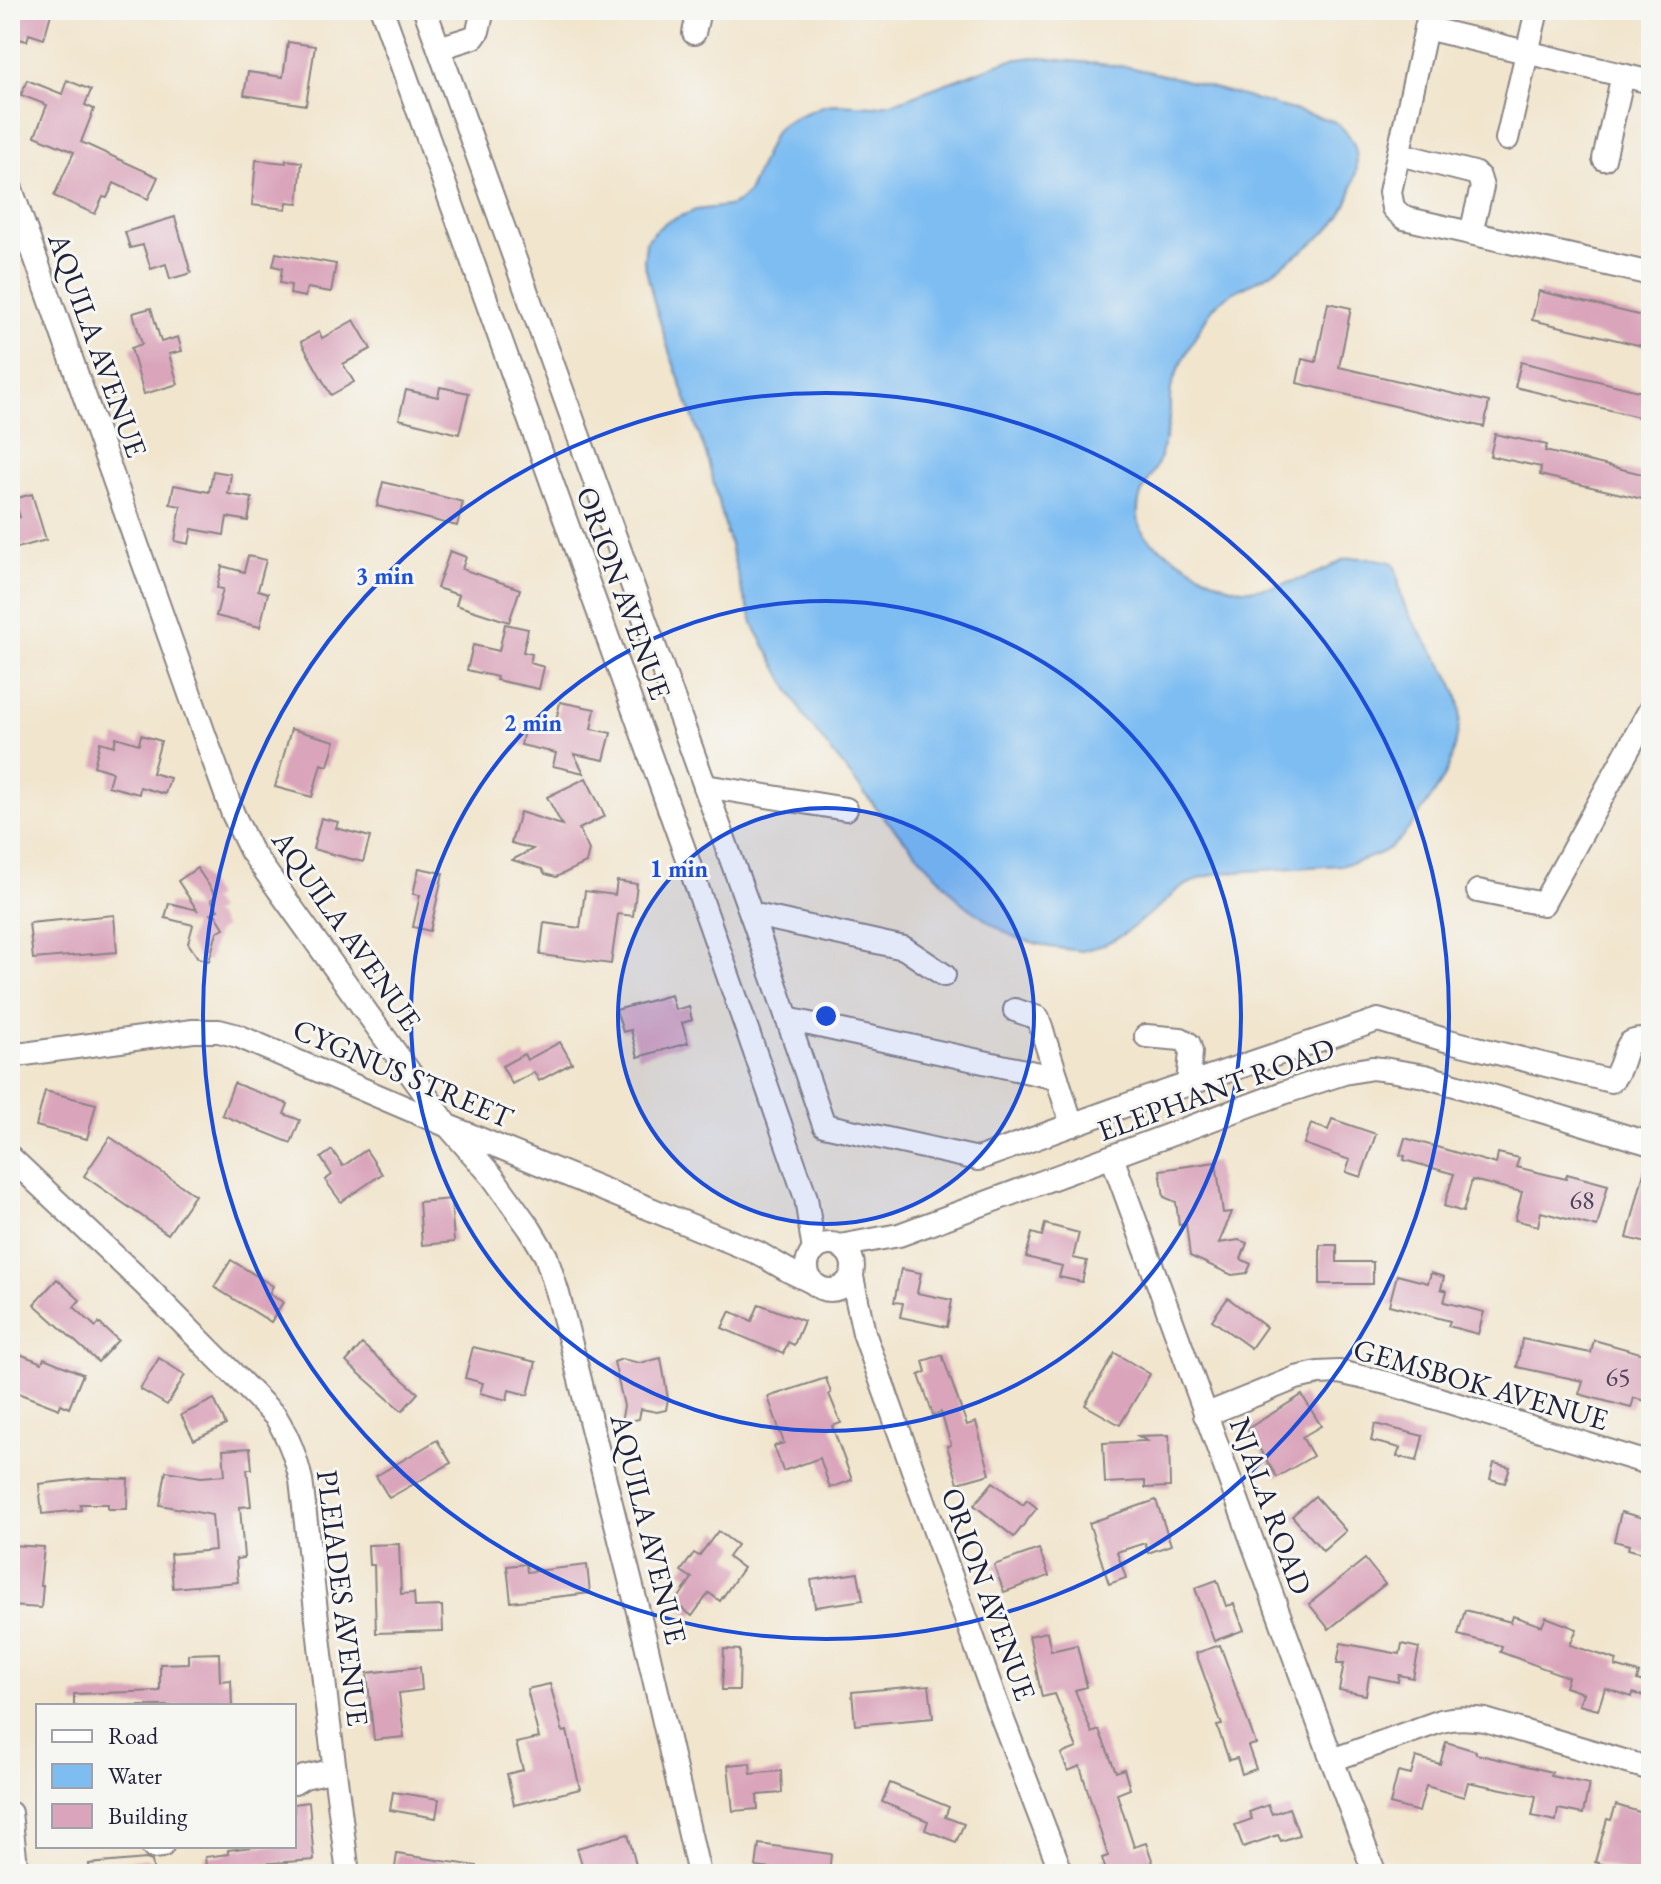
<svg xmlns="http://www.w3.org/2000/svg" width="1661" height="1884" viewBox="0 0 1661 1884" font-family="'EB Garamond',serif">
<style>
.water{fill:#7ebdf2;stroke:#507096;stroke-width:2}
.building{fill:#daa5bb}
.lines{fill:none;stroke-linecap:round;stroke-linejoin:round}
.minor-casing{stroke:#8a8484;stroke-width:26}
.minor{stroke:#fff;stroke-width:22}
.ring{fill:none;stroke:#1d4ed8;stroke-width:4}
.labels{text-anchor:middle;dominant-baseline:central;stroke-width:6;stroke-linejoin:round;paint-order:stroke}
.number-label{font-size:26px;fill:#50435b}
.street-label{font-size:30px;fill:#22223b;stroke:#f6f6f2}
.centre{fill:#1d4ed8;stroke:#f6f6f2;stroke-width:4}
.ring-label{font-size:24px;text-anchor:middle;font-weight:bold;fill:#1d4ed8;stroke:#f6f6f2;stroke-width:6;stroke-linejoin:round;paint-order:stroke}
</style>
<rect width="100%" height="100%" fill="#f6f6f2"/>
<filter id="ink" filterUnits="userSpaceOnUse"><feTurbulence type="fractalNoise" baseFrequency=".0125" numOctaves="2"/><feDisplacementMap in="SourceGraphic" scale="16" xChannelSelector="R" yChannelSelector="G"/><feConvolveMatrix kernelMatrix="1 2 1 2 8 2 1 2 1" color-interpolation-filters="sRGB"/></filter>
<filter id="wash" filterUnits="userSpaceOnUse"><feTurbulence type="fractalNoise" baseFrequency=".006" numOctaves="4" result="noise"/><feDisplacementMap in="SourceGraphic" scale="32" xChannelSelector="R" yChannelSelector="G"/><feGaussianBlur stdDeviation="1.8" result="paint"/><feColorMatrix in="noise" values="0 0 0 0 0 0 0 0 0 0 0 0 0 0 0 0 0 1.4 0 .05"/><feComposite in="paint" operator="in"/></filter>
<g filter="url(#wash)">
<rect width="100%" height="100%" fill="#f1e5cd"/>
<path class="water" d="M1033 57 1129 67 1177 78 1333 121C1352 133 1360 149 1356 172 1348 217 1330 232 1294 257 1284 263 1275 271 1264 277 1249 285 1229 292 1217 304 1206 314 1174 374 1171 389 1169 399 1171 409 1169 419 1168 432 1163 447 1159 460 1153 478 1138 490 1138 509 1137 524 1143 537 1156 545 1176 558 1213 583 1235 588 1259 593 1302 580 1324 570 1331 567 1338 561 1345 559 1356 556 1383 559 1393 563 1400 575 1398 591 1404 604 1417 636 1455 672 1460 706 1461 716 1459 727 1457 736 1452 771 1437 790 1417 818 1407 831 1398 844 1383 852 1370 859 1356 862 1342 865L1219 873 1201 878 1178 889 1165 902 1124 934 1103 945 1082 951 1049 947 1014 937 987 921 960 901 880 813 805 718 755 628 742 591 706 454 669 351 654 302 644 261 646 242 654 232 666 222 696 210 728 206 738 202 748 193 774 133 783 124 796 117 825 105 837 104 875 106 896 102 1006 61Z"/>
<g id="blocks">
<g class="building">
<polygon points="18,10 52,10 44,39 29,34 27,41 11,37"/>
<polygon points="288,42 315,46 306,105 244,95 248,72 283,77"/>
<polygon points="27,80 62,94 67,80 91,90 85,105 94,109 81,142 158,177 148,199 114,183 107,198 103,197 95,214 54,196 74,152 35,136 47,105 21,95"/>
<polygon points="256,160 286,163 286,160 302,162 298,203 287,202 286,209 252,205"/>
<polygon points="175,217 191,273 170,279 166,264 151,269 143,245 130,248 125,232"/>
<polygon points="276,253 336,264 331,292 307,288 305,297 290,294 291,285 280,283 282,268 273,266"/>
<polygon points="1539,291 1651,318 1651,348 1532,320"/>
<polygon points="1328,303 1351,308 1339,367 1489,402 1484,427 1297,383 1302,359 1316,362"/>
<polygon points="151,308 161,342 178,337 182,351 169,354 178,384 144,394 131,348 142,344 133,313"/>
<polygon points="354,320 371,349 343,364 354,382 331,395 301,342 319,332 322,338"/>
<polygon points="1521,362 1651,394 1651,420 1515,387"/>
<polygon points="440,387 469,393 459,434 399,419 406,390 438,397"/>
<polygon points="1495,434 1547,445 1545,451 1651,476 1651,501 1540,475 1541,467 1490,456"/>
<polygon points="213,471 231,474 228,494 252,498 248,521 227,517 224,535 192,529 189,544 175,541 181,506 170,504 174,485 209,492"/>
<polygon points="383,482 463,502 457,526 377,506"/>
<polygon points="32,494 46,540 10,550 10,520 20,517 14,499"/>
<polygon points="450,551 466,557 462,569 520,589 509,622 456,605 459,595 437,588"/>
<polygon points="248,556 266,560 258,590 268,593 260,627 216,616 223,589 217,588 222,566 244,572"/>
<polygon points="505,624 528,629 523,652 532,654 530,663 544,667 539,689 496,680 497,677 467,670 473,645 499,651"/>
<polygon points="560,702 595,709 591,729 611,733 604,760 574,754 584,773 553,766 556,753 521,745 526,720 555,726"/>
<polygon points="291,729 335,741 328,766 321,764 312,797 275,787"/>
<polygon points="141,735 161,741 152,773 170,778 165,794 140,787 139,794 108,786 112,772 94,766 100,742 114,746 116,737 139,744"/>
<polygon points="586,778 605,816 579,829 589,850 586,863 556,877 545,874 542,869 512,860 533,849 511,843 520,812 562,825 547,797"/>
<polygon points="321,818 338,822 336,828 370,837 363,862 313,849"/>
<polygon points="197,868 216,896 211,900 218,910 211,914 216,915 224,928 217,932 209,961 198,958 188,943 193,925 165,918 169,903 197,910 178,881"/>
<polygon points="419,868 443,873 430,931 413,927 420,895 413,894"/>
<polygon points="617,881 637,884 633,916 618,914 611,964 540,955 544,923 580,928 585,891 615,895"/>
<polygon points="114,915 117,952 33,959 29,923"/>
<polygon points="671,995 675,1010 689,1006 692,1020 682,1023 688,1043 638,1057 631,1030 623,1032 616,1010"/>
<polygon points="560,1042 572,1063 539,1081 534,1072 512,1084 502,1066 524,1054 527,1060"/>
<polygon points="234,1083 288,1104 284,1114 300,1120 291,1143 222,1115"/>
<polygon points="45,1091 96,1104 87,1139 36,1126"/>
<polygon points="1332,1119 1376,1134 1361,1177 1346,1172 1350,1160 1304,1144 1311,1124 1328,1130"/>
<polygon points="110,1137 195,1195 168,1234 84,1176"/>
<polygon points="1405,1138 1496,1164 1498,1153 1519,1158 1516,1167 1566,1179 1567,1174 1608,1185 1597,1227 1541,1212 1538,1226 1515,1220 1522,1192 1472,1180 1463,1212 1444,1206 1454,1174 1404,1160 1405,1156 1400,1155"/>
<polygon points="332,1150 343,1166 366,1150 382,1174 341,1202 325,1180 332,1175 321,1158"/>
<polygon points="1216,1162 1223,1213 1232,1212 1219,1243 1239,1240 1247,1243 1241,1259 1251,1264 1247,1273 1232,1275 1190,1256 1186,1224 1179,1225 1176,1202 1164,1197 1160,1170"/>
<polygon points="1646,1164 1651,1165 1651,1244 1627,1238"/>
<polygon points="451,1199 454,1242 422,1245 419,1202"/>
<polygon points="1045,1224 1079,1233 1073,1258 1087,1261 1082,1282 1059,1277 1062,1266 1026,1257 1032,1233 1042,1236"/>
<polygon points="1320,1245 1337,1245 1337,1262 1373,1262 1373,1284 1320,1284"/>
<polygon points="231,1260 273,1286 269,1294 283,1302 271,1322 214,1287"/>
<polygon points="901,1269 921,1273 917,1293 952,1300 947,1327 900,1317 903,1303 894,1302"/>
<polygon points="1431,1273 1444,1277 1441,1289 1447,1291 1444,1302 1484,1312 1478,1334 1448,1326 1450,1321 1389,1305 1397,1275 1428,1283"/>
<polygon points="57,1279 80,1300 74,1307 96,1327 99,1323 118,1340 98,1362 34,1304"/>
<polygon points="1228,1298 1266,1327 1251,1348 1212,1320"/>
<polygon points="759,1304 804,1321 794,1345 788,1342 783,1354 722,1328 730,1311 752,1321"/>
<polygon points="1522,1339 1591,1353 1594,1340 1651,1356 1651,1394 1649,1402 1634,1398 1631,1408 1579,1394 1583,1381 1517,1367"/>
<polygon points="362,1344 418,1393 402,1411 346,1362"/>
<polygon points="473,1347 536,1362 528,1395 509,1390 507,1400 480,1393 483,1383 465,1378"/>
<polygon points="10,1350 42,1363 44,1358 83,1374 69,1408 61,1404 59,1409 10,1390"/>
<polygon points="1115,1353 1150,1374 1120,1425 1085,1405"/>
<polygon points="942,1355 967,1425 976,1422 990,1474 958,1483 947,1446 951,1445 941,1412 933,1415 919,1375 926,1372 923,1361"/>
<polygon points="159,1358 185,1375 167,1405 140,1389"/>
<polygon points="661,1358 668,1399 666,1410 657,1412 641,1409 639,1419 621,1423 624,1406 614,1362 622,1359 640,1363"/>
<polygon points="826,1378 831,1393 829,1394 841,1423 832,1426 852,1480 830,1488 820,1458 783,1471 774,1446 784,1443 768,1397"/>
<polygon points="1302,1395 1321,1426 1302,1437 1313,1456 1277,1477 1247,1429"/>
<polygon points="214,1399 226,1425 194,1440 181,1415"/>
<polygon points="1375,1424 1423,1436 1417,1461 1397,1456 1400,1448 1371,1441"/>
<polygon points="1169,1435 1170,1487 1145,1488 1145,1481 1105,1483 1103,1443 1147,1441 1138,1436"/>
<polygon points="437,1440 451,1463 389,1498 376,1476"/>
<polygon points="250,1448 252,1469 247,1469 251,1506 240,1507 244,1558 236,1559 238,1582 173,1588 170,1554 215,1550 212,1515 160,1505 166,1471 201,1477 225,1475 223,1450"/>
<polygon points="1494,1463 1510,1467 1505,1483 1490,1479"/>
<polygon points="91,1478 128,1479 127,1509 108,1509 108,1504 80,1504 81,1510 42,1514 39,1484"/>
<polygon points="993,1482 1023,1505 1027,1500 1037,1508 1014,1537 974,1505"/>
<polygon points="1315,1496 1346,1531 1323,1551 1292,1516"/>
<polygon points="1156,1500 1171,1545 1148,1553 1145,1543 1117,1552 1126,1578 1109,1584 1089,1523"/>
<polygon points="1621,1512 1647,1519 1644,1530 1651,1532 1651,1555 1628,1549 1629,1545 1614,1541"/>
<polygon points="718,1531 737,1545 728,1557 743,1568 720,1601 709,1593 692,1616 675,1603 692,1578 681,1571 694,1553 699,1556"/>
<polygon points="399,1544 401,1594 414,1593 415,1607 442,1606 443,1631 376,1633 374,1565 369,1565 368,1545"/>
<polygon points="10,1545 44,1547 40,1586 43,1586 41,1608 10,1606"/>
<polygon points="1039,1549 1049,1576 1004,1592 994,1565"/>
<polygon points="1365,1559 1385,1584 1329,1629 1309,1604"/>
<polygon points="526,1564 527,1572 587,1565 590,1593 511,1602 507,1566"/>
<polygon points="858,1573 863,1600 815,1607 811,1580"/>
<polygon points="1217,1580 1226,1606 1234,1604 1244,1630 1214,1641 1195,1588"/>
<polygon points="1465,1610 1511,1622 1513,1616 1542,1626 1546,1617 1577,1629 1570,1645 1617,1660 1615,1666 1639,1673 1637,1680 1651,1684 1651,1698 1633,1693 1632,1697 1605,1688 1598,1710 1579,1705 1583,1693 1565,1687 1568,1677 1500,1652 1502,1646 1458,1635"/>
<polygon points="1047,1632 1051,1651 1077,1645 1087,1687 1075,1690 1092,1733 1099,1730 1116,1772 1124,1769 1130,1789 1117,1794 1134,1847 1146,1843 1157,1874 1107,1874 1102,1858 1108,1856 1080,1766 1068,1771 1061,1754 1077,1748 1055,1694 1042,1697 1029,1636"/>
<polygon points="1341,1643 1400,1654 1402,1644 1419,1648 1413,1678 1399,1675 1398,1682 1369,1676 1366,1695 1339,1690 1344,1663 1337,1663"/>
<polygon points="1220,1645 1256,1744 1248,1746 1256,1769 1242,1774 1237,1758 1229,1760 1217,1726 1222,1725 1196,1653"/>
<polygon points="724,1649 740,1650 739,1690 722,1690"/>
<polygon points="219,1653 220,1681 231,1680 232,1706 74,1706 74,1694 160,1691 160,1664 188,1663 188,1654"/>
<polygon points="420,1667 422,1690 399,1693 404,1737 374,1740 367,1673"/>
<polygon points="550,1684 563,1732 567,1731 580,1789 514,1805 507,1774 523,1770 516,1743 539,1738 527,1689"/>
<polygon points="929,1685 933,1718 855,1725 852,1692"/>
<polygon points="1446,1742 1476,1751 1476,1754 1552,1772 1551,1776 1589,1784 1583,1814 1558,1809 1556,1821 1532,1816 1536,1796 1468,1782 1464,1797 1426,1786 1419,1812 1390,1804 1398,1772 1411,1775 1416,1757 1440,1764"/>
<polygon points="750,1763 751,1774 781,1771 782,1793 757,1795 758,1809 733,1811 728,1765"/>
<polygon points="890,1783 949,1807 945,1817 964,1824 956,1842 925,1830 928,1821 882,1802"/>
<polygon points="393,1792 439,1799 436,1818 390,1810"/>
<polygon points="309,1802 314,1860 258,1864 258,1872 250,1874 207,1874 205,1857 228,1854 228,1850 260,1846 294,1846 294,1804"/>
<polygon points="1268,1805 1272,1814 1289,1808 1299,1835 1281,1841 1278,1835 1243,1847 1235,1825 1252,1819 1249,1812"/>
<polygon points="1616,1805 1646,1814 1639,1837 1651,1840 1651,1851 1644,1874 1624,1874 1625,1871 1595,1862 1607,1819 1611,1820"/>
<polygon points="628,1834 637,1869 618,1874 585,1874 577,1848"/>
<polygon points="759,1844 831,1854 829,1873 815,1870 814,1874 779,1874 779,1870 756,1867"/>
<polygon points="397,1854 477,1866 477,1874 394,1874"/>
<polygon points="146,1859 152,1861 154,1874 89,1874 89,1864"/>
</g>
</g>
</g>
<g filter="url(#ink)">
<use href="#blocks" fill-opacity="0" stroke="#8a8484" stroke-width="2"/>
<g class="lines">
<g class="minor-casing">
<g id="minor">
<polyline points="382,10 683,847 806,1198 814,1251"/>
<path d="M425 10 755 925 824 1125 978 1159 1121 1107 1378 1020 1449 1041 1611 1081C1623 1070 1622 1052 1630 1043 1635 1039 1645 1040 1651 1040"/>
<polyline points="1430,10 1390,192 1393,208 1404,218 1651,274"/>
<polyline points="1426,28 1651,82"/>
<polyline points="694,33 699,10"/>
<polyline points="439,48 474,37 478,31 483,10"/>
<polyline points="1507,139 1537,10"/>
<polyline points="1399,154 1474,173 1479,177 1482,187 1471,233"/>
<polyline points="1604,159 1623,75"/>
<polyline points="10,186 203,731 233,814 251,851 448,1126 492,1176 530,1229 546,1256 558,1294 574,1356 644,1635 699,1874"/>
<polyline points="705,786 846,809"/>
<polyline points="1478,891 1543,904 1651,708"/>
<polyline points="751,914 904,948 944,975"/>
<polyline points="1015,1010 1038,1018 1072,1125"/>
<polyline points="787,1019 1057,1078"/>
<polyline points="1146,1036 1181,1039 1189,1044 1191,1052 1188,1084"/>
<polyline points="10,1056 193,1031 219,1031 238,1036 448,1126 758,1253 789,1271 812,1282"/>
<path d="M10 1157 144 1284 276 1417C289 1439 295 1455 301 1480L329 1724 348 1874"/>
<polyline points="1112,1157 1332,1760 1375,1874"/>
<circle cx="830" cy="1267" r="23"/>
<polyline points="840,1246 899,1235 1283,1093 1344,1073 1372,1068 1389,1070 1425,1076 1651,1144"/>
<polyline points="852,1277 864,1333 996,1702 1062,1874"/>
<polyline points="1205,1415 1296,1378 1318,1373 1339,1372 1387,1383 1651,1464"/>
<path d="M1332 1760 1441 1721C1456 1717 1469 1718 1485 1720L1651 1769"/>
<polyline points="294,1783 304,1777 335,1770"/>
<polyline points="10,1813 17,1874"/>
<polyline points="153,1847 162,1846"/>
</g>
</g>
<use href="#minor" class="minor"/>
</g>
</g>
<circle cx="826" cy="1016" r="208" fill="#1d4ed8" fill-opacity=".12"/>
<g class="ring">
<circle cx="826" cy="1016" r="208"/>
<circle cx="826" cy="1016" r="415"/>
<circle cx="826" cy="1016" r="623"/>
</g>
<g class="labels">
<g class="number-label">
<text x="1582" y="1200">68</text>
<text x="1618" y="1377">65</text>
</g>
<g class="street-label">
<text transform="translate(98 345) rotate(70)">AQUILA AVENUE</text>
<text transform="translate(624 593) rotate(70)">ORION AVENUE</text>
<text transform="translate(347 930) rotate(55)">AQUILA AVENUE</text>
<text transform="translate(403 1073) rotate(23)">CYGNUS STREET</text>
<text transform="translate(1216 1089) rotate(-20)">ELEPHANT ROAD</text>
<text transform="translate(1481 1384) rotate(16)">GEMSBOK AVENUE</text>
<text transform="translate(1271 1506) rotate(70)">NJALA ROAD</text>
<text transform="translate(649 1529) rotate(76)">AQUILA AVENUE</text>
<text transform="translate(989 1594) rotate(70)">ORION AVENUE</text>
<text transform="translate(343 1598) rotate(83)">PLEIADES AVENUE</text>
</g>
</g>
<circle cx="826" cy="1016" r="12" class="centre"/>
<g class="ring-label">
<text x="385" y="584">3 min</text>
<text x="533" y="731">2 min</text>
<text x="679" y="877">1 min</text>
</g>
<rect width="1661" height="1884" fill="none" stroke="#f6f6f2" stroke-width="40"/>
<rect x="36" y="1704" width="260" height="144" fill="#f6f6f2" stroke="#a1a1a9" stroke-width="2"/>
<rect x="52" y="1730" width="40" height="12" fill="#ffffff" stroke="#a1a1a9" stroke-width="2"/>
<text x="108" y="1744" font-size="24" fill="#22223b">Road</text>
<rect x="52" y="1764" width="40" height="24" fill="#7ebdf2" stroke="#a1a1a9" stroke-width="2"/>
<text x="108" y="1784" font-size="24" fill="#22223b">Water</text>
<rect x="52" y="1804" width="40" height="24" fill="#daa5bb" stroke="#a1a1a9" stroke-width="2"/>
<text x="108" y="1824" font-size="24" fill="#22223b">Building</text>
</svg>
